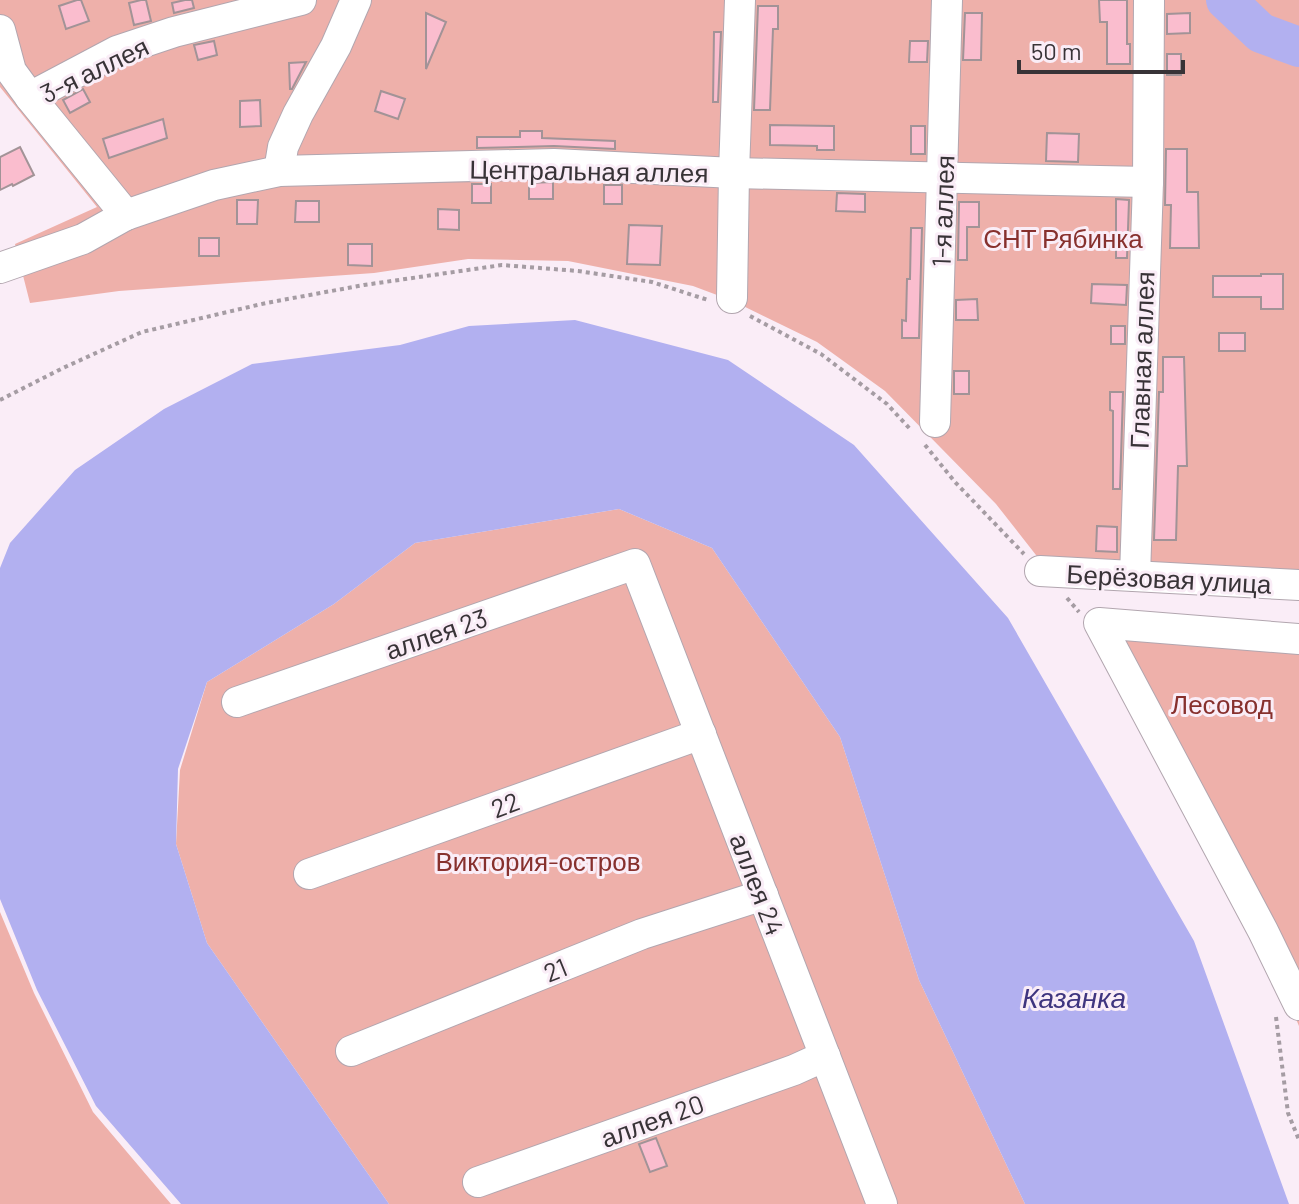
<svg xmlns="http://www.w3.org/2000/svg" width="1299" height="1204" viewBox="0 0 1299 1204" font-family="Barlow,sans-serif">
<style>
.green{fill:#eeb0aa}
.water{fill:#b2b0f0}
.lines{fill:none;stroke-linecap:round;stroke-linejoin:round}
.river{stroke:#b2b0f0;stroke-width:40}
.building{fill:#fabdce;stroke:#a29397;stroke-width:2}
.minor-casing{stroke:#b2a6af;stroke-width:32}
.path{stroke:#a59ca3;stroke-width:4;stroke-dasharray:4 4;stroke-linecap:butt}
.minor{stroke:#fff;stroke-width:30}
.labels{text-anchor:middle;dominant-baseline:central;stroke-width:6;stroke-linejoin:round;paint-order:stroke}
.street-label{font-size:26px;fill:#383337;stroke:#faedf7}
.park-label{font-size:26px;fill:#87302d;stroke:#faedf7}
.water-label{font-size:28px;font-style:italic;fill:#3f357f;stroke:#faedf7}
</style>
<rect width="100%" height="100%" fill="#faedf7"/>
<g class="green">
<polygon points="0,0 1299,0 1299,570 1134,568 1043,564 996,504 885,391 817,342 733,301 693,286 568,261 468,259 374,273 119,291 30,303 15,244 97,207 0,87"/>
<polygon points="619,509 712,548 840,737 919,980 1025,1204 389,1204 207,943 176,844 180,770 207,682 334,604 415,543"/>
<polygon points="1088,617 1299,632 1299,1026 1255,923"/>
<polygon points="0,912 34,993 93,1112 171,1204 0,1204"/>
</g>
<polygon class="water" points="575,320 728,360 854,445 1008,618 1194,941 1289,1204 1025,1204 919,980 840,737 712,548 619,509 415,543 334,604 207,682 178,769 176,844 207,943 389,1204 181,1204 96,1106 37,990 0,899 0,568 10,543 75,470 164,409 252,364 400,345 469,326"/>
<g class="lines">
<polyline class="river" points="1226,0 1261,33 1299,47"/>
</g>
<g class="building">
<polygon points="77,0 81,0 89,21 66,29 59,6"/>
<polygon points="141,0 146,0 151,21 134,25 129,3"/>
<polygon points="185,0 192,0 194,8 174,13 172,3"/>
<polygon points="1099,0 1127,0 1127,44 1130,44 1130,64 1107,64 1107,22 1100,22"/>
<polygon points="758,6 778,6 778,29 773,29 770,110 754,110"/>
<polygon points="426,13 446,22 426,69"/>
<polygon points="965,13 982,13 981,60 963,60"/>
<polygon points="1190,13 1190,33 1167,34 1167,14"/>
<polygon points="714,32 721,32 718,102 713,102"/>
<polygon points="214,41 217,55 198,60 194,45"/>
<polygon points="910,41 928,41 927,62 909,62"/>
<rect x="1167" y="54" width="14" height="21"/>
<polygon points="306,62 292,89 290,89 289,63"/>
<polygon points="83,89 90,102 70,113 63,100"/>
<polygon points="381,91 405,99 398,119 375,111"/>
<polygon points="260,100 261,126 240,127 240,101"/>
<polygon points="163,119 167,138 109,158 103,139"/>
<polygon points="770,125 834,126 834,150 817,150 817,146 770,145"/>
<rect x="911" y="126" width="14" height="28"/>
<polygon points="520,131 542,131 542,138 615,141 615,149 554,146 477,148 477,137 520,137"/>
<polygon points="1047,133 1079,134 1078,162 1046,161"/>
<polygon points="20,147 34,175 13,186 12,184 0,190 0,157"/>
<polygon points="1166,149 1187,149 1187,192 1198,192 1199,248 1170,248 1171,205 1165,205"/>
<polygon points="553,182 553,199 529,199 529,183"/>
<rect x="472" y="184" width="19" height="19"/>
<rect x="604" y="185" width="18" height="19"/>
<polygon points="837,193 865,194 865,212 836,211"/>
<polygon points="1116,199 1129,200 1127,258 1116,258"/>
<polygon points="237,200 258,200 257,224 237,224"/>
<polygon points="296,201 319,201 319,222 295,222"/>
<polygon points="959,202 979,202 979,227 967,227 967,260 958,260"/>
<polygon points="438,209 459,210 459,230 438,229"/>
<polygon points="629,225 662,226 660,265 627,264"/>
<polygon points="911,228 922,228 919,338 902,338 902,320 906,321 907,279 910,279"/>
<rect x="199" y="238" width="20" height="18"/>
<polygon points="348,244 372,244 372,266 348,265"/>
<polygon points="1261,274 1283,274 1283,309 1261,309 1261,297 1213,297 1213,276 1261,276"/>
<polygon points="1092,284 1127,285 1126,305 1091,303"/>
<polygon points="977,299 978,320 956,320 956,300"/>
<rect x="1111" y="326" width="14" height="18"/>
<rect x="1219" y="333" width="26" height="18"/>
<polygon points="1163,357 1184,357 1187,466 1178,466 1176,540 1154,540 1159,392 1163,392"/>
<rect x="954" y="371" width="15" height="23"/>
<polygon points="1110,392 1123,392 1120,489 1113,489 1113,411 1110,410"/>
<polygon points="1097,526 1117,527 1117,552 1096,551"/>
<polygon points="656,1138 667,1166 650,1172 639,1144"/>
</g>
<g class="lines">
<g class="minor-casing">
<g id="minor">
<polyline points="0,30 11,71 30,97"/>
<polyline points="279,171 283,147 298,114 336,46 356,0"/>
<polyline points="126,215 30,97 117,51 174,32 301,0"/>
<polyline points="0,268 83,239 126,215 214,185 279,171 554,164 734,173 1148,182"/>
<polyline points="732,298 734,173 740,0"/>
<polyline points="935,422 947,0"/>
<polyline points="1040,571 1299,585"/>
<polyline points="1135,576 1148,182 1149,0"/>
<polyline points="1299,639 1099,623 1263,931 1299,1005"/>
<polyline points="237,702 635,564 882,1204"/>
<polyline points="309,874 701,734"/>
<polyline points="351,1051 642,934 763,895"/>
<polyline points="478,1182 794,1070 825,1056"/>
</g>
</g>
<g class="path">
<polyline points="750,316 821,354 887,404 911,430"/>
<polyline points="0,400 63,368 142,332 266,303 364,285 502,265 578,271 652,282 708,300"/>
<polyline points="925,445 955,482 1024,554"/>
<polyline points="1067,598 1079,612"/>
<polyline points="1276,1017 1288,1113 1299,1140"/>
</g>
<use href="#minor" class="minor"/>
</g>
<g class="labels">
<g class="street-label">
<text transform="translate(94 69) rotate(-26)">3-я аллея</text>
<text transform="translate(589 170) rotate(1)">Центральная аллея</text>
<text transform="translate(942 211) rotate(-88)">1-я аллея</text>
<text transform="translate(1141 360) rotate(-88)">Главная аллея</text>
<text transform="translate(1169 578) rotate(3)">Берёзовая улица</text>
<text transform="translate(436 633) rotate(-19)">аллея 23</text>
<text transform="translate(505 804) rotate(-20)">22</text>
<text transform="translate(758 884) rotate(69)">аллея 24</text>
<text transform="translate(555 969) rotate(-22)">21</text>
<text transform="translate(652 1120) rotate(-20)">аллея 20</text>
</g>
<g class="park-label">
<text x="1063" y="237">СНТ Рябинка</text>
<text x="1222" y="703">Лесовод</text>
<text x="538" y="860">Виктория-остров</text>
</g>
<g class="water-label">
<text x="1074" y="997">Казанка</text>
</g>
</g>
<path d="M1019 60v12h164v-12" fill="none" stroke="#383337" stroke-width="4"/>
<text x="1031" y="60" font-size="24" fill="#383337" stroke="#faedf7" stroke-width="6" paint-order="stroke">50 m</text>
</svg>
